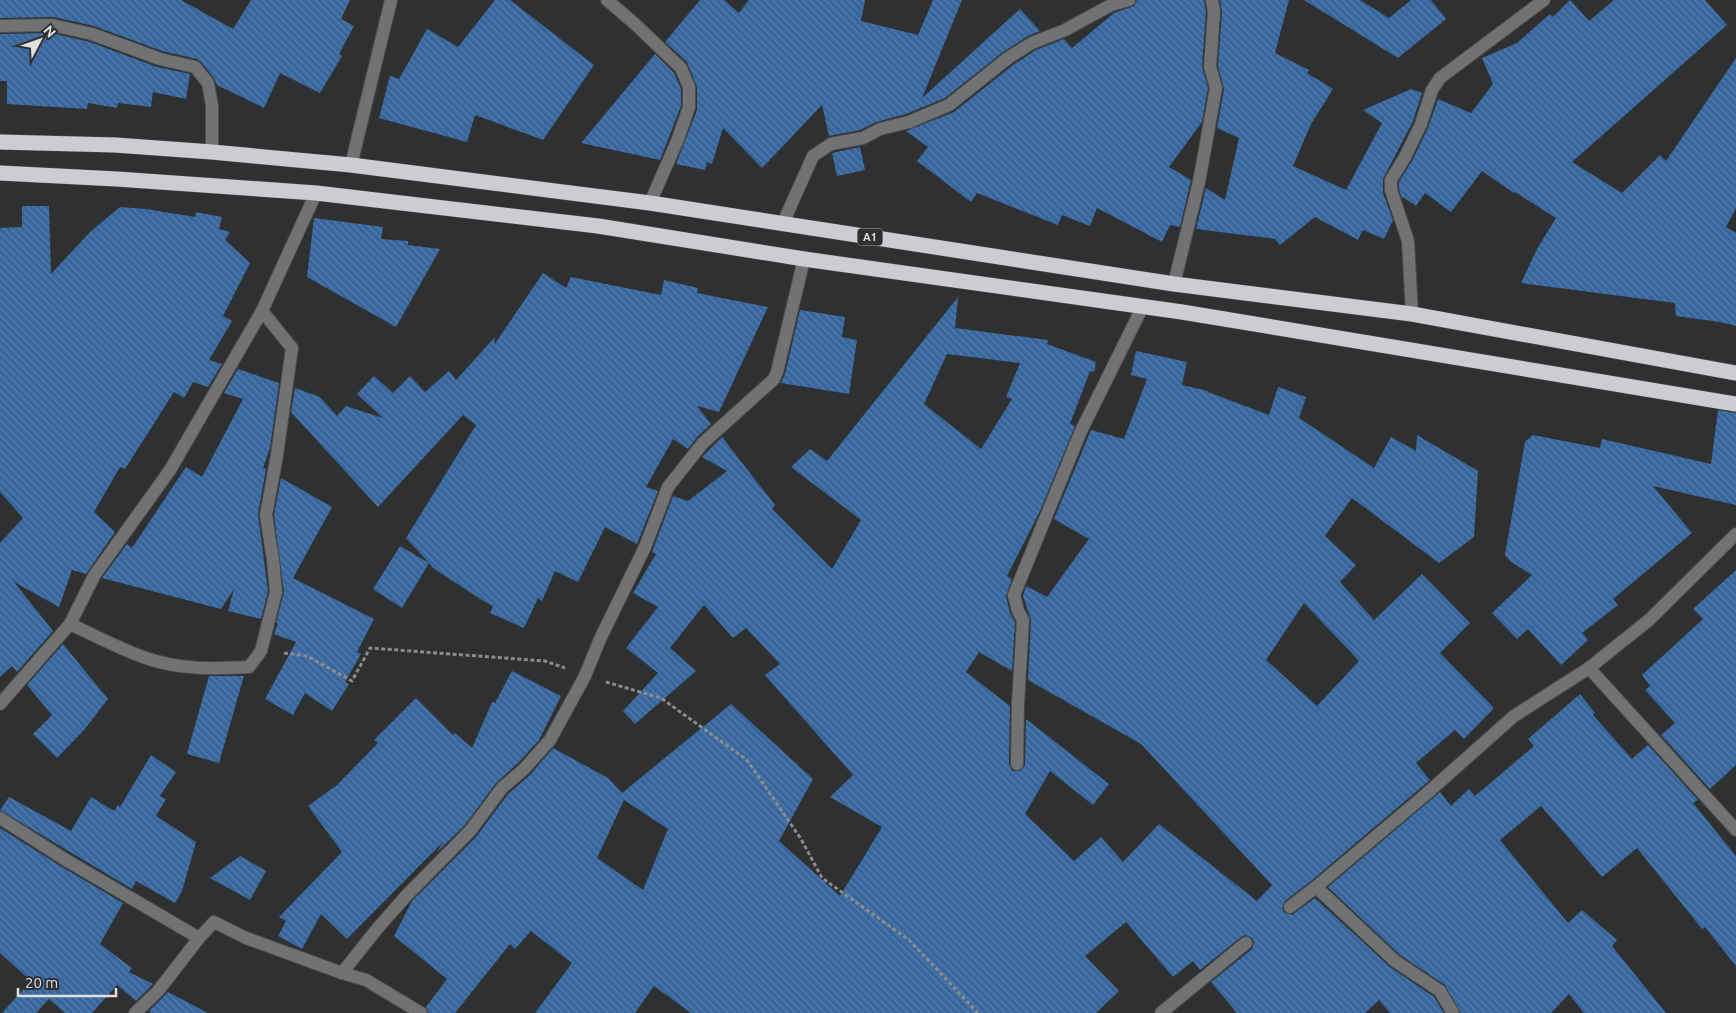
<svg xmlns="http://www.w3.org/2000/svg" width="1736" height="1013" viewBox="0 0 1736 1013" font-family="Ubuntu,sans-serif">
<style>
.building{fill:url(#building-back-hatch);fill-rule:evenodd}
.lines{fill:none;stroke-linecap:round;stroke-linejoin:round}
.minor-casing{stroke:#4a4c4e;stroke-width:14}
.highway-casing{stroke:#4a4c4e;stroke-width:16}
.path{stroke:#8b8c8e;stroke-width:3;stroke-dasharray:4 2.5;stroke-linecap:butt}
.minor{stroke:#717273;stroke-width:12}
.highway{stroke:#cbcdd0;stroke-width:15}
.labels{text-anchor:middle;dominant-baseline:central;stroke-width:4;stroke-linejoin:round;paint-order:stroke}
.shield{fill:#2e3032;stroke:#aaabad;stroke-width:1}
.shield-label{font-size:11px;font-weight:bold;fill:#dfe0e2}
</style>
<defs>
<pattern id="building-back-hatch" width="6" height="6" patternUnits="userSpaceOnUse" patternTransform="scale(1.25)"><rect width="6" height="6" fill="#37669c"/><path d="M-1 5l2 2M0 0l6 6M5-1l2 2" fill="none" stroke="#547caa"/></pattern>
</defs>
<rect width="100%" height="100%" fill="#2e3032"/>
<g class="building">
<polygon points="0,0 181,0 233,29 251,0 350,0 341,19 354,26 339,54 342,56 320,93 280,73 264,108 217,85 214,78 201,62 197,59 162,51 94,26 54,17 0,18"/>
<polygon points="495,0 510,0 594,65 543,140 475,115 467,142 379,118 390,76 399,79 427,29 458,47"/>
<polygon points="700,0 724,0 739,13 749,0 865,0 861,21 918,35 933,0 962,0 922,98 1020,9 1040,31 1028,36 1003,52 945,98 906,114 876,122 860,130 829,136 822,105 762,168 723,128 712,164 707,162 705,170 676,164 697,110 697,87 687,62 665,42"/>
<polygon points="1137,0 1204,0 1206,12 1202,67 1208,88 1202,122 1169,167 1191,180 1180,227 1170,225 1162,242 1097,208 1090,226 1062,215 1058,225 977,193 971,202 917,161 928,147 906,131 954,112 1013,65 1036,50 1064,39 1072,48 1114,13 1134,6"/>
<polygon points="1220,0 1289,0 1275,53 1309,70 1307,73 1333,89 1311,124 1293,166 1346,190 1382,123 1363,110 1411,89 1422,93 1413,121 1383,179 1383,193 1393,220 1384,239 1363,230 1358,240 1315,217 1280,245 1275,239 1196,229 1206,188 1225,200 1239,138 1217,128 1224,89 1218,66 1222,12"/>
<polygon points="1304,0 1360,0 1389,18 1411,0 1431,0 1446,19 1398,58"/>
<polygon points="1570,0 1589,21 1614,0 1705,0 1727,25 1572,162 1622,193 1660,155 1666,161 1736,58 1736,208 1726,227 1736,233 1736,326 1720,322 1676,316 1675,303 1521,283 1537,249 1556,218 1515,192 1514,193 1482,171 1451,212 1425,193 1416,206 1403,197 1402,199 1399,189 1399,182 1412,161 1428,128 1438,99 1471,113 1493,84 1482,58 1517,43 1550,14 1553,17"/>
<polygon points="51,33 90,42 157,67 190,74 186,99 153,92 151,107 118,103 117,108 88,103 87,109 7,104 7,81 0,81 0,34"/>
<polygon points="655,54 674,73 681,89 681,106 660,160 581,143"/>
<polygon points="860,147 865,170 837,176 832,153"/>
<polygon points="22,206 49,206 51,274 90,232 120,207 146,209 195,217 196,212 222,217 219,229 230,232 225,240 250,263 223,316 232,321 209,360 222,364 208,387 193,382 184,398 174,392 125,469 120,467 94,512 115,532 86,574 72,570 59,607 14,582 53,631 17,672 12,666 0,677 0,543 23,518 0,492 0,228 22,227"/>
<polygon points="314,218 383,227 381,239 408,241 408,245 440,249 396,327 307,277"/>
<polygon points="543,273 566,288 571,277 661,295 664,280 698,288 697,293 768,307 719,412 697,406 711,424 697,437 688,449 673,439 646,487 658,491 637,544 605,527 578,582 555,571 542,601 538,598 524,628 490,613 493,606 482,600 433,568 429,563 402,608 373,589 400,546 429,563 406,538 476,425 463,415 378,507 291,412 295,388 320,397 337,416 346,406 383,418 357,394 374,376 393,393 410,376 425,392 449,371 456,380 495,337 494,345"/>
<path d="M958 297 955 328 1048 340 1047 344 1096 362 1094 372 1090 371 1070 424 1075 426 1040 511 1007 576 1012 579 1006 596 1010 613 1015 622 1012 671 979 652 966 672 1010 706 1009 764 1012 771H1020L1025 765 1026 719 1109 784 1093 805 1050 771 1025 814 1074 861 1101 837 1123 862 1159 824 1257 901 1272 885 1141 744 1028 680 1031 620 1023 596 1026 586 1047 597 1089 539 1054 519 1091 430 1124 439 1147 379 1131 375 1136 351 1187 362 1182 385 1208 391V392L1269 415 1278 387 1306 397 1299 418 1374 468 1391 437 1416 451 1417 435 1478 471 1474 537 1439 563 1352 498 1325 536 1356 565 1340 582 1374 620 1422 574 1470 623 1440 653 1494 708 1464 739 1455 730 1416 763 1430 780 1311 881 1285 901 1282 908 1284 912 1292 915 1315 898 1390 967 1434 997 1444 1013H1390L1379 1000 1365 1013H1237L1211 982 1252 949 1254 942 1252 938 1245 935 1241 937 1200 970 1193 961 1173 977 1126 922 1085 956 1119 991 1096 1013H691L654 986 635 1013H535L572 963 531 931 515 949 510 944 455 1013H429L426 1007 447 979 394 936 412 901 476 837 508 794 530 775 553 748 608 778 622 793 731 704 813 779 779 841 840 896 882 827 830 797 853 775 765 675 780 664 746 628 733 638 704 605 670 648 696 671 635 724 623 711 658 673 626 648 658 607 633 593 656 554 652 552 673 496 688 501 727 471 702 457 722 437 775 505 772 509 832 569 861 520 791 467 810 449 827 461ZM947 354 1020 363 1006 397 1012 399 981 449 924 404ZM1304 603 1359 661 1317 706 1266 660ZM624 800 668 829 643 890 597 858Z"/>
<polygon points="800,310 845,317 842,337 857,340 849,394 781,383 785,374"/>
<polygon points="238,369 279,383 270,448 263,468 266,469 258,514 268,591 261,619 228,611 234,589 221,609 102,578 127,544 132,548 186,467 202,477 243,399 224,393"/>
<polygon points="1718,410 1736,413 1736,505 1653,486 1692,533 1613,599 1618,605 1582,633 1588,640 1561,665 1528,629 1517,639 1492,613 1532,575 1511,562 1505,555 1525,442 1533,435 1600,448 1602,439 1711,464"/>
<polygon points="281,478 332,507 293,578 374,619 357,652 361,654 345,682 349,684 332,711 305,693 293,715 265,699 296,642 274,634 278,623 276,623 284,592 274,515"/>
<polygon points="1736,570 1736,765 1710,789 1661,735 1675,723 1645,690 1650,686 1642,675 1703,619 1693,609"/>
<polygon points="63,644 108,699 84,730 57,758 33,734 52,715 27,685"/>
<polygon points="512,671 561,696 539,740 518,763 496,783 464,826 437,852 443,842 347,939 321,914 302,949 278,936 286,921 279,917 342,852 308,806 337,785 378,743 374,740 416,698 453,735 455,733 472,748 492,702 495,703"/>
<polygon points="209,676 244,676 219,763 187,754"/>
<polygon points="1580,694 1595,713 1593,715 1632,759 1648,745 1698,800 1693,803 1736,856 1736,966 1705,927 1702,929 1637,848 1602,877 1541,806 1500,840 1568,923 1582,910 1617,940 1612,946 1666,1013 1584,1013 1569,994 1551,1013 1461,1013 1445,985 1400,955 1328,887 1440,792 1451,806 1469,789 1475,796 1534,746 1528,739"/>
<polygon points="151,755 176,772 160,796 166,799 156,816 196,842 182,891 175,903 136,881 132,889 0,810 9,797 71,831 91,797 114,811 118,805 120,807"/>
<polygon points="0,828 62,867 123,903 100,944 132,968 129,972 153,984 136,1001 117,985 92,1013 65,1013 49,999 36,1013 2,1013 31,981 0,953"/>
<polygon points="240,856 266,871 250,900 210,878"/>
<polygon points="168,992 208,1013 151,1013 149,1011"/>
</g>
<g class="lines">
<g class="minor-casing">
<g id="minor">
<polyline points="607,0 635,24 681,68 689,87 689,107 678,139 650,203"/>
<polyline points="0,26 52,25 92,34 160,59 195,67 208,83 212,106 212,152"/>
<polyline points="351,165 391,0"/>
<polyline points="783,223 813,156 831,144 863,138 880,129 909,122 949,105 1008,58 1032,43 1065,30 1111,5 1129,0"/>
<polyline points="1174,284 1199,182 1216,88 1210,67 1214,12 1212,0"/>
<polyline points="1412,314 1408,241 1391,190 1391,180 1405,157 1421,124 1432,90 1440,78 1544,0"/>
<path d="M70 624C94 635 118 648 143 657 178 670 213 669 249 667L261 651 276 592 273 560 266 515 277 455 292 348 262 311"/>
<polyline points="1589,668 1736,830"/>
<polyline points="0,704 70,624 94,576 170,470 262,311 316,193"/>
<polyline points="1017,764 1018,703 1023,620 1018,611 1014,595 1081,431 1142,308"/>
<polyline points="0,818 66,860 199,938"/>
<polyline points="1316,887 1395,961 1440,991 1453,1013"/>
<polyline points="1290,907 1316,887 1425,795 1514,716 1589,668 1649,620 1736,534"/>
<polyline points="342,973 377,929 406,896 470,831 502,788 524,769 550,740 585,676 600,639 645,547 668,487 703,443 774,379 777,372 804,259"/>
<polyline points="135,1013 158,991 199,938 214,922 246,938 342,973 366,980 421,1013"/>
<polyline points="1161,1013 1246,943"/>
</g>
</g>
<g class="highway-casing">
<g id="highway">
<polyline points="0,142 115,145 212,152 351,165 650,203 1174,284 1412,314 1736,373"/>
<polyline points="0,173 117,179 316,193 598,226 804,259 1182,312 1736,404"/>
</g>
</g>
<g class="path">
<polyline points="284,653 307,656 352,681 370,648 545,661 565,668"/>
<polyline points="606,682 661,698 747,760 801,839 822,878 909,940 978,1013"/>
</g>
<use href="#minor" class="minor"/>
<use href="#highway" class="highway"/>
</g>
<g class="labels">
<rect class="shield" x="857.5" y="228.5" width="25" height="17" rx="4"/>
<g class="shield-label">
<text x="870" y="237">A1</text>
</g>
</g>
<g transform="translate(40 40) rotate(49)" stroke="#2e3032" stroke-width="4" paint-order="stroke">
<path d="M0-4L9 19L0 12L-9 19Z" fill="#dfe0e2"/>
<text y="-8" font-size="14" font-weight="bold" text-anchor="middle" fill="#dfe0e2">N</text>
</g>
<path d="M18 988v8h98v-8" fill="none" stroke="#dfe0e2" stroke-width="2.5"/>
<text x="25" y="988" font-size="15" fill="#dfe0e2" stroke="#2e3032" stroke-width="4" paint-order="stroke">20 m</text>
</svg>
